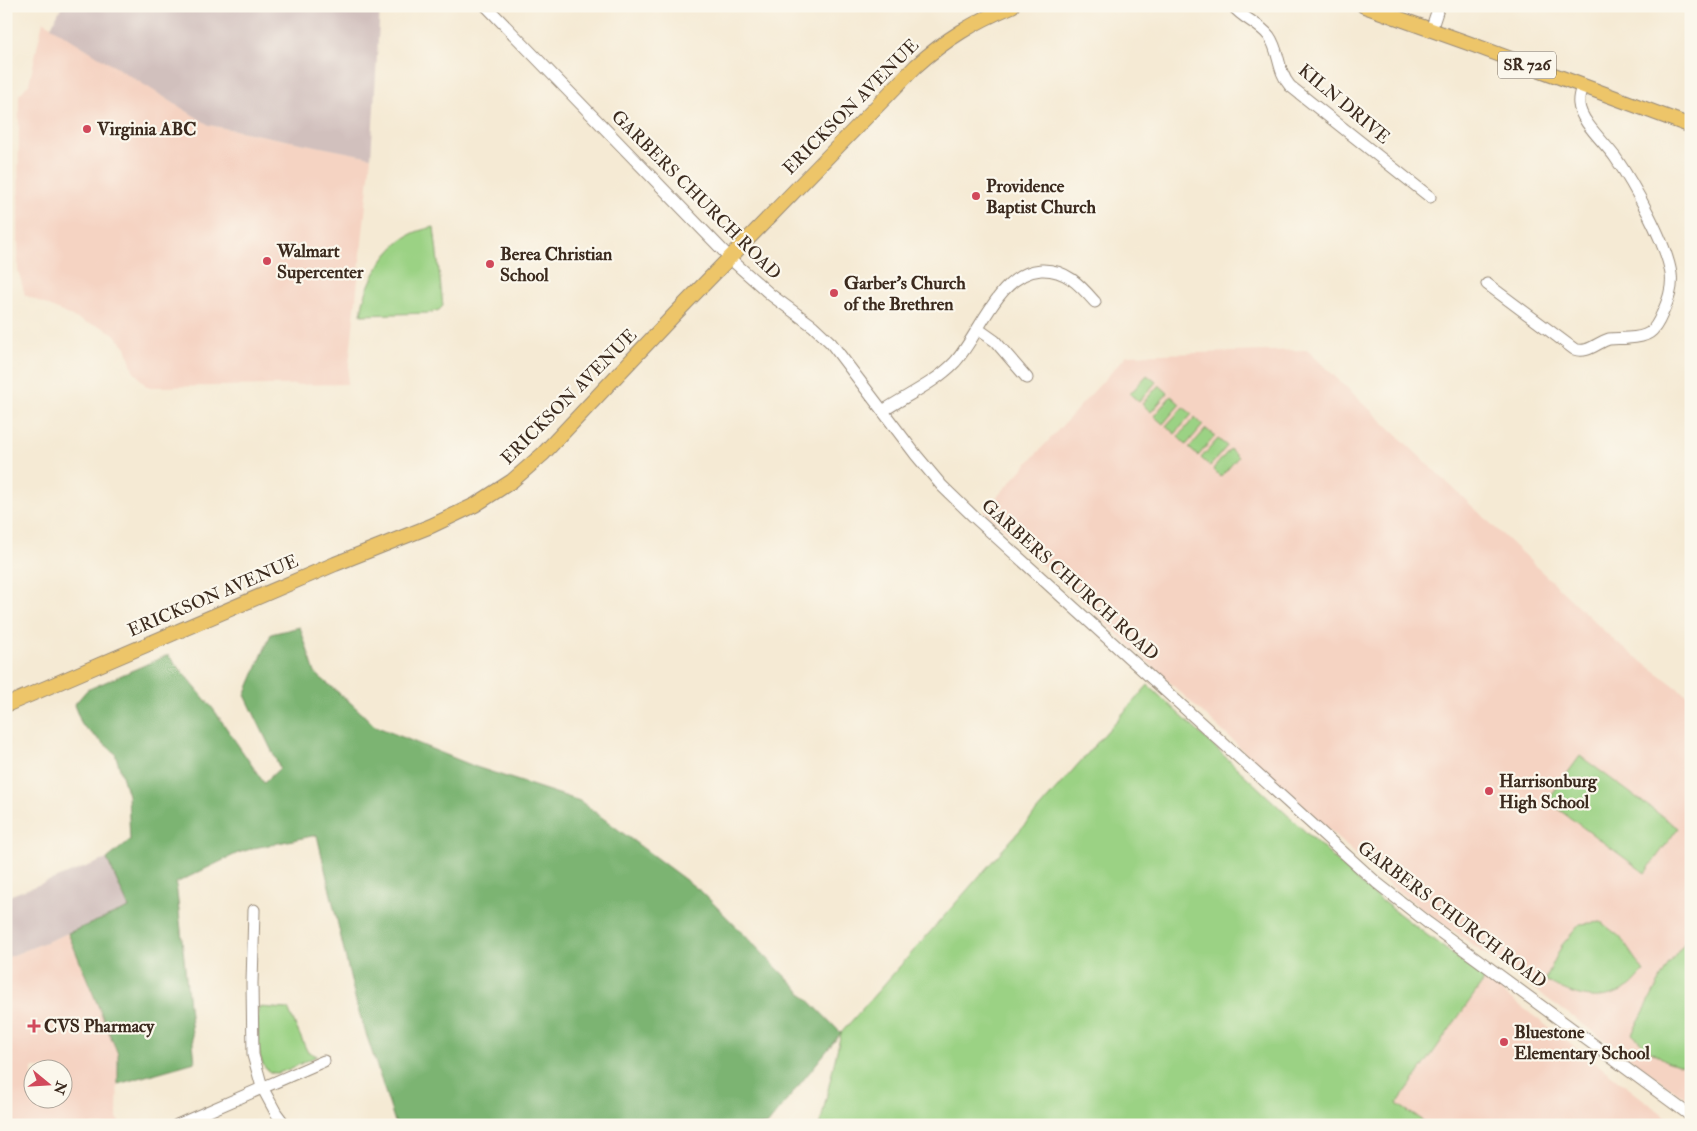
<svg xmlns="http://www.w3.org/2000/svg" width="1697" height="1131" viewBox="0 0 1697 1131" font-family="'IM FELL Double Pica',serif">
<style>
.built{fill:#f5d3c2;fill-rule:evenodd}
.industrial{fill:#d1c0bd}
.green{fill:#9bd284;stroke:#6b7e51}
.forest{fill:#7cb472;stroke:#5c6f48}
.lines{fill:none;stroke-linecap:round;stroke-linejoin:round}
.minor-casing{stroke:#988a79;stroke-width:13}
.major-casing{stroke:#988a79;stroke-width:16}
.minor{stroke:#fff;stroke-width:11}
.major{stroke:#edc569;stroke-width:14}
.poi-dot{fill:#d1495b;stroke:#fbf7ec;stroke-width:2}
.labels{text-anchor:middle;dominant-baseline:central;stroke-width:4.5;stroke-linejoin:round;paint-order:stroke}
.shield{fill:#fbf7ec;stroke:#75685c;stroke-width:1}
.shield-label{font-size:16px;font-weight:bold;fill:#3b2a1e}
.street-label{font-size:18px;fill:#3b2a1e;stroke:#fbf7ec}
.poi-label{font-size:18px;font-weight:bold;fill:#3b2a1e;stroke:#fbf7ec;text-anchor:start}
</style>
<rect width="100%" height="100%" fill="#fbf7ec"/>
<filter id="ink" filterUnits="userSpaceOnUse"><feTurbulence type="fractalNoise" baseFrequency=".02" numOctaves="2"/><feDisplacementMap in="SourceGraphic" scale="10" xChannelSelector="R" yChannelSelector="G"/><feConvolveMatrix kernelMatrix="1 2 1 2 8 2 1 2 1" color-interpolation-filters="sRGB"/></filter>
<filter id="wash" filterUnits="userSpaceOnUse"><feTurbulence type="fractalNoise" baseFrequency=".0096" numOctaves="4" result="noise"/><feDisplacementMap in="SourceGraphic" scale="20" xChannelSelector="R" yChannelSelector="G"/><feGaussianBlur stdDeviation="1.12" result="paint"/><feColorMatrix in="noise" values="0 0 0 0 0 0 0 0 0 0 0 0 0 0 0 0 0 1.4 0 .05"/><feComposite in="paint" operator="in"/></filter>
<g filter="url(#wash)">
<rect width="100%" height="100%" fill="#f5ead4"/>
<g class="built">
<polygon points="43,21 209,125 371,157 347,384 147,387 133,370 126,347 113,333 100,326 86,323 25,295 18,270 19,95 29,84"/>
<polygon points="1307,350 1617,643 1691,698 1691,1102 1388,884 984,511 1127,355"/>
<path d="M68 933 118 1054 117 1117 120 1125H6V958ZM32 1068H62V1098H32Z"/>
<polygon points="1485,979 1677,1125 1429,1125 1397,1105"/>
</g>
<g class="industrial">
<polygon points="62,6 380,6 371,157 209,125 51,27"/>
<polygon points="107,859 130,908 6,958 6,897"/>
</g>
<g class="green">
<path d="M434 227 443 306 439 310 429 313 361 315C363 289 384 249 408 236 416 231 425 229 434 227Z"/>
<polygon points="1147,375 1156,382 1139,402 1130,394"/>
<polygon points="1159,385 1168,393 1151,412 1142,404"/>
<polygon points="1171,396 1180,404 1163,424 1154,416"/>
<polygon points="1183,407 1192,414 1175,434 1166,426"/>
<polygon points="1195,417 1203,425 1186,445 1178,437"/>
<polygon points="1206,429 1215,436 1198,456 1189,448"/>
<polygon points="1218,439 1227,446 1210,466 1201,458"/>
<polygon points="1230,449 1238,457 1221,477 1213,469"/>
<polygon points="1148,685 1369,891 1485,979 1397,1104 1429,1125 820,1125 841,1033"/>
<polygon points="1580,756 1678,828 1645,873 1547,801"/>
<path d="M1601 922 1620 937 1644 972C1639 976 1635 982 1630 986 1600 1006 1573 996 1545 980L1562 945 1580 924Z"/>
<polygon points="1689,937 1691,937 1691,1068 1668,1062 1648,1049 1632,1034 1668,965"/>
<path d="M258 1007 288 1009 307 1051 317 1056C308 1060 285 1072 277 1073 253 1076 258 1021 258 1007Z"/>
</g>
<polygon class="forest" points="300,627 315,673 352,704 375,726 476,767 580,801 703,893 841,1033 767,1125 396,1125 357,1006 317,835 254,848 238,853 176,883 195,1062 118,1084 118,1054 68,933 129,908 107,859 130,840 128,795 115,753 82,725 74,705 87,690 168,655 214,710 264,783 280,768 245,695 271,634"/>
</g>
<g filter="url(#ink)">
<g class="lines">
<g class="minor-casing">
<g id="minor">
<polyline points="486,6 736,264 771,295 813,326 831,343 916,455 942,486 973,516 1377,883 1428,923 1691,1116"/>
<path d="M1233 6C1243 19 1259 23 1269 36 1280 51 1277 71 1290 86L1430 197"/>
<polyline points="1431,30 1439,6"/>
<path d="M1487 284 1574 349C1588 354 1596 343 1609 339 1615 338 1622 339 1628 338 1648 337 1654 333 1662 314 1668 301 1673 288 1671 274 1667 244 1633 183 1615 157 1605 143 1580 121 1579 104 1578 98 1580 92 1582 86"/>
<polyline points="978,329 995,341 1027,378"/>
<path d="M883 411C907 395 935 383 955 362 981 333 998 273 1041 270 1066 269 1080 285 1095 302"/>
<polyline points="254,910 252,983 253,1055 262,1087 276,1113 285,1125"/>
<polyline points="177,1125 324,1061"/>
</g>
</g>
<g class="major-casing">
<g id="major">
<polyline points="1364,6 1468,43 1691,126"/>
<path d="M6 705 335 564 431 526 475 505 512 481 543 454 675 314 916 66C946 39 974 22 1012 6"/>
</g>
</g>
<use href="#minor" class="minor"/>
<use href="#major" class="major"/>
</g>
</g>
<g class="poi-dot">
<circle cx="87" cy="129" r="5"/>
<circle cx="976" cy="196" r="5"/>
<circle cx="267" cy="261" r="5"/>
<circle cx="490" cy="264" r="5"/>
<circle cx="834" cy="293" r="5"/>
<circle cx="1489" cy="791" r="5"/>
<path d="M31.5 1018.5h5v5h5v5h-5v5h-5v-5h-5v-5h5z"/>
<circle cx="1504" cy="1042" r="5"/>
</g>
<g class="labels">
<rect class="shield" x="1498" y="51.5" width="58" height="27" rx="4"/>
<g class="shield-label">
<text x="1527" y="65">SR 726</text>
</g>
<g class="street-label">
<text transform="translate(1344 104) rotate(40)">KILN DRIVE</text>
<text transform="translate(851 107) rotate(-45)">ERICKSON AVENUE</text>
<text transform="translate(696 195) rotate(45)">GARBERS CHURCH ROAD</text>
<text transform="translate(569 397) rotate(-45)">ERICKSON AVENUE</text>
<text transform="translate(1070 580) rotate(42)">GARBERS CHURCH ROAD</text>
<text transform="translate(213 596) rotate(-23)">ERICKSON AVENUE</text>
<text transform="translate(1452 915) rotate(37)">GARBERS CHURCH ROAD</text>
</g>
<g class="poi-label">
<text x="97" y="129">Virginia ABC</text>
<text x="986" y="186">Providence<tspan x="986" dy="21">Baptist Church</tspan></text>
<text x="277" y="251">Walmart<tspan x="277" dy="21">Supercenter</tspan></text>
<text x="500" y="254">Berea Christian<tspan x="500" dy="21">School</tspan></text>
<text x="844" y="283">Garber's Church<tspan x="844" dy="21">of the Brethren</tspan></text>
<text x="1499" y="781">Harrisonburg<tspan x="1499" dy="21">High School</tspan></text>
<text x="44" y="1026">CVS Pharmacy</text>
<text x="1514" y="1032">Bluestone<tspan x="1514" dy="21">Elementary School</tspan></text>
</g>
</g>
<rect width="1697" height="1131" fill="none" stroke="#fbf7ec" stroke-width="25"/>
<g transform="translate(48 1084) rotate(108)"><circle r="24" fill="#fbf7ec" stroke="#aea59a"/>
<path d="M0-4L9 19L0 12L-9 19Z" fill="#d1495b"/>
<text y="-8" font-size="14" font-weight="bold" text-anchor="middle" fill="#3b2a1e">N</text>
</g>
</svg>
